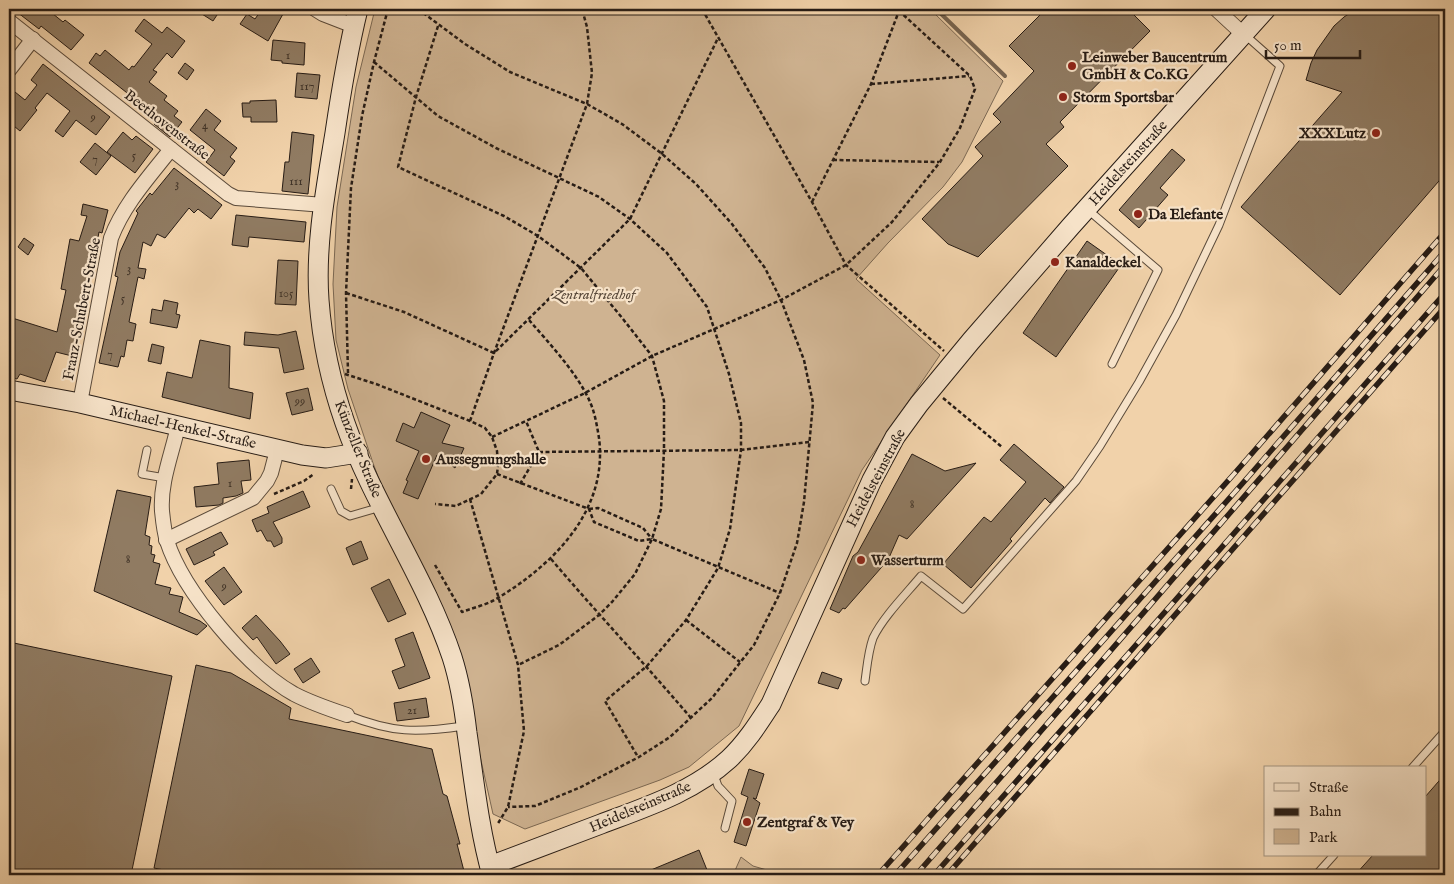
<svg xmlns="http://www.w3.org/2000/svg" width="1454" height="884" viewBox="0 0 1454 884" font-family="'IM FELL English',serif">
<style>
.green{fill:#cfb391;stroke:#7b6853}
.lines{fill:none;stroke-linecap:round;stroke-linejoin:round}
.stream{stroke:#776450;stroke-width:4}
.building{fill:#907b62;stroke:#271c15}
.service-casing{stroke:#5a4a3a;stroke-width:9}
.minor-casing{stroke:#5a4a3a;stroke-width:16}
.secondary-casing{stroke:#271c15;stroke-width:21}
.path{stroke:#271c15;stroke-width:2.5;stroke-dasharray:4 2.5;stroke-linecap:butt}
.service{stroke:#f6e2c8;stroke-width:7}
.minor{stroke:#f6e2c8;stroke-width:14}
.secondary{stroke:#f6e2c8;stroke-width:19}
.rail-casing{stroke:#271c15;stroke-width:5.5}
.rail{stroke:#f6e2c8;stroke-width:4;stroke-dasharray:11;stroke-linecap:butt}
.poi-dot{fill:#8f2418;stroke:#f6e2c8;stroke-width:2}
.labels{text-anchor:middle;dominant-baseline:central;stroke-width:4.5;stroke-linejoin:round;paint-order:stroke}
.number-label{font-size:12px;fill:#413428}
.poi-label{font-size:15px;font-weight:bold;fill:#271c15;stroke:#f6e2c8;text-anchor:start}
.street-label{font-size:15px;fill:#271c15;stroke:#f6e2c8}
.park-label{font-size:15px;font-style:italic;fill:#59493a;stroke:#f6e2c8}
</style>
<rect width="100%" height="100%" fill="#f1d2aa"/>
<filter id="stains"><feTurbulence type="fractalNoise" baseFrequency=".004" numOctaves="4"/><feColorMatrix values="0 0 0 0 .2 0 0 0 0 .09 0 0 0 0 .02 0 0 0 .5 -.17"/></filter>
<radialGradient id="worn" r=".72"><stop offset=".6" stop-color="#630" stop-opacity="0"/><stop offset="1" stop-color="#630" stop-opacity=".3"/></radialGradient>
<g class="green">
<polygon points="375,9 930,9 1003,81 962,162 943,187 888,243 856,279 940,355 862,470 739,726 689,767 660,780 525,829 493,814 478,747 373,463 348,389 336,340 333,284 337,207 356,87"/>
<polygon points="741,857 753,866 784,875 733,875"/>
</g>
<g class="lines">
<polyline class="stream" points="936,9 1005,76"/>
</g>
<g class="building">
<polygon points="13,9 47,9 63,22 65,20 84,35 71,50 41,26 39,29"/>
<polygon points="194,9 221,9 213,21"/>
<polygon points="262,9 275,9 283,14 268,41 240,24 247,14 255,19"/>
<polygon points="1046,9 1128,9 1150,31 1060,122 1064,127 1046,144 1068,166 978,257 948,244 922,219 983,156 975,147 1001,122 993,114 1034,71 1009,46"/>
<polygon points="1356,9 1445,9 1445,174 1340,295 1241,207 1342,92 1306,80 1311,63 1317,50 1334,26 1344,17"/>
<polygon points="144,19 162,33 167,27 185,41 172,58 167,53 153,70 157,72 149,82 167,96 164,100 178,111 174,116 182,122 170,137 154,124 159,118 89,63 96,53 100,56 105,50 129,70 132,66 134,67 152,44 135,31"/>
<polygon points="273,40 305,43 304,65 282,63 282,61 271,60"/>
<polygon points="185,63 194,70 187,80 178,73"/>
<polygon points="43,64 110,117 96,135 76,120 63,137 55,131 70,111 47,93 35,108 37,110 20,131 9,122 9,100 15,92 25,100 37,85 31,80"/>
<polygon points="297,73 320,75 317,99 295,97"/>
<polygon points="276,100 277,122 251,122 251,117 243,117 242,103 250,103 250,101"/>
<polygon points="206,109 221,121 214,130 237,148 230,157 235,161 224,176 206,162 215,150 190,130"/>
<polygon points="123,132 132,140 136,136 153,149 135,173 107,152"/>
<polygon points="292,132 314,135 308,194 282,191 285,162 289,162"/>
<polygon points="95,143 111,156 96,175 80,162"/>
<polygon points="1172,149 1185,160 1160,188 1168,195 1139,228 1119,210"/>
<polygon points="174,168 222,205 211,219 198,209 194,213 189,208 165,238 157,234 151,246 143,242 138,268 146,269 144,279 138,277 129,322 136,324 133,341 127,340 124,357 121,356 118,367 99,363 118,277 115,276 120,252 138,213 136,211 150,193 152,195"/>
<polygon points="83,204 108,210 102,233 99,232 91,277 89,277 72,356 56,352 45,382 20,374 17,379 9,377 9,317 57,332 66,290 61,289 70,239 79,241 87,216 81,215"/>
<polygon points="236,215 306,222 304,242 249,237 248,247 232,245"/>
<polygon points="24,238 34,245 28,255 18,247"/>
<polygon points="1087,241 1121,265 1056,357 1023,333"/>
<polygon points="278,260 298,261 296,305 275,304"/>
<polygon points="164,300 178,303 176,314 180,315 177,328 150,323 152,309 162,311"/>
<polygon points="296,331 304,369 284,373 279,348 244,345 245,332 278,335"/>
<polygon points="200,340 230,346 229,388 253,393 250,419 162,397 167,372 192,378"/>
<polygon points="152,344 164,347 161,364 148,361"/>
<polygon points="308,388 313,410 292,415 286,393"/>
<polygon points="421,412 450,425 442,443 464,448 455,468 437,455 418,499 403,493 408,481 406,480 419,451 396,441 403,423 414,428"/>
<polygon points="1014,444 1064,487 1050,503 1045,498 1010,539 1012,541 971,588 943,564 984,517 991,522 1026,482 1000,460"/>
<polygon points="912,454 945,471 976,463 907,539 899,535 888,560 845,609 843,608 839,613 830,609 853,556 858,552"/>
<polygon points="249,460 251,480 241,481 243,493 236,496 223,498 223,503 219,505 196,507 194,487 219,484 217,463"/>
<polygon points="117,490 151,497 145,535 150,537 149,545 152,546 151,554 155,555 153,562 160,564 155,584 171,588 169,594 183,597 179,612 200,621 207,626 197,635 94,591"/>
<polygon points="303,491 310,507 273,522 282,538 282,543 274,547 271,541 267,541 261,530 257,532 252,520 269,513 267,507"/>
<polygon points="221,532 228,544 213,552 215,555 194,565 186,549"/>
<polygon points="361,541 368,559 353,565 346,548"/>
<polygon points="224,567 242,592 224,605 205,581"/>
<polygon points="389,579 406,614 388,622 371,588"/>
<polygon points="256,615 280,641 290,654 276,664 257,637 253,640 242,628"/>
<polygon points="413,632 430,678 399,689 392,671 405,666 395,639"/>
<polygon points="9,642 172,676 131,875 9,875"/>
<polygon points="311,658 320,672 303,683 294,669"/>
<polygon points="196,665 231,673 291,708 289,719 432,749 443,794 447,796 460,844 457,844 465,875 189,875 154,868"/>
<polygon points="822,672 842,679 838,689 818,683"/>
<polygon points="426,698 429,717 397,721 394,703"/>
<polygon points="749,769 764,774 756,799 753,798 760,803 746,846 734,842 748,797 741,794"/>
<polygon points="1445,774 1445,867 1438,875 1355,875 1373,855 1425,855 1425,797"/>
<polygon points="699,850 709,875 639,875"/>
</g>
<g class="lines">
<g class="service-casing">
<g id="service">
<polyline points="1087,209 1158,270 1112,364"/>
<polyline points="147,450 142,474 165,478"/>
<polyline points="331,489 341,511 350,516 381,507"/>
<path d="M865 681C867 667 868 652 873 638 883 617 906 594 921 576L963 609 1076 481 1100 446 1139 382 1176 315 1219 225 1280 66 1244 34"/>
<path d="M347 715C393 733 416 733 464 726"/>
<polyline points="1412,768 1445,731"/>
<polyline points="713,772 718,786 732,801 725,828"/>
<polyline points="1316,875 1334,855"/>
</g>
</g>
<g class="minor-casing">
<g id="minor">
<polyline points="315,9 323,14 354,26"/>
<polyline points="1216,9 1243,34"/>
<polyline points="9,21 228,194 236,198 324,205"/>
<polyline points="9,70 33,39"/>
<path d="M80 403 111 238C124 204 149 177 171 149"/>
<path d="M178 426C172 454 160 482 162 511 163 521 164 532 167 541 183 591 248 668 294 694 311 703 329 709 347 715"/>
<polyline points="166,540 253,498 267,481 271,473 277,450"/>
</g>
</g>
<g class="secondary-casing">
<g id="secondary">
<path d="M358 9C348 50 341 92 335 133 326 188 315 244 319 300 322 341 331 383 345 423 373 504 425 576 452 657 460 682 464 707 467 733 474 780 479 829 492 875"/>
<polyline points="9,390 80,403 302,455 326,458 358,453"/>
<path d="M490 866C527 852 564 838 601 824 646 807 693 792 729 759 746 743 758 724 771 704L872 480 895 437 919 404 971 341 1071 226 1266 9"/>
</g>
</g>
<g class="path">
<polyline points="418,9 465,44 510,72 587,104 622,124 661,153 696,184 732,224 765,268 781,300 804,360 813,403 804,502 797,543 780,593 754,645 712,698 670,737 639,757 581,787 535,806 508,807"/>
<polyline points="702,9 812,202 846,265 944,351"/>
<polyline points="703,10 711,9"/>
<polyline points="438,26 416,97 398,167 504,216 538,236 581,268 623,319 652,356 664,401 664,450 661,509 652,539 635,574 612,602 599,615 559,645 518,665"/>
<polyline points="374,62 438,116 496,148 599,197 630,219 667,253 707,307 729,374 741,423 741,450 730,529 718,568 686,620 647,666 605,701 638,757"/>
<polyline points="871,84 969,76"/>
<polyline points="833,160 939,162"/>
<polyline points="812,202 871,84 899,11"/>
<polyline points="346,293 404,312 494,353 630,219 718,38"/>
<polyline points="348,373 346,293 351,188 362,116 374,62 388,9"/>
<polyline points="345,374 376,384 470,421 485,428 492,437 497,451 498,465 497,474 481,494 456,506 435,504"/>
<polyline points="943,398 1002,447"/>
<polyline points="470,421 494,353 587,104 592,73 587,27 582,9"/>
<polyline points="492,437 585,393 652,356 781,300 846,265 892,222 940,162 960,128 975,89 970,76 897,9"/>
<polyline points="539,452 741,450 810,442"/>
<polyline points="497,474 589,509 594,522 639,541 652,539 780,593"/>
<polyline points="520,484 539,452 526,421"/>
<polyline points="351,489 352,479"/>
<polyline points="274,494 304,481 314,474"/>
<polyline points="470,499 518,665 524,731 508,807 497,825"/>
<polyline points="589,509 598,508 643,528 652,539"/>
<path d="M551 559C597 613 645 664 691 718"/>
<path d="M435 565 462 612C475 607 490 604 501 596 556 562 608 509 599 438 597 426 595 413 590 402 578 374 549 343 529 320"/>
<polyline points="686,620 740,662"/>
</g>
<use href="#service" class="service"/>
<use href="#minor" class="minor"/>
<use href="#secondary" class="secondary"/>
<g class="rail-casing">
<g id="rail">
<polyline points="878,875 1234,474 1445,232"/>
<polyline points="895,875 1242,484 1445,251"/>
<polyline points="916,875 1445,265"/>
<polyline points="934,875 1445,293"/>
<polyline points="947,875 1445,307"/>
</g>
</g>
<use href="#rail" class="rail"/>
</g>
<g class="poi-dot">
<circle cx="1072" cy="66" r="5"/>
<circle cx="1063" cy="97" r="5"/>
<circle cx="1376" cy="133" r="5"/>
<circle cx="1138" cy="214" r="5"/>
<circle cx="1055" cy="262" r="5"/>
<circle cx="426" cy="459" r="5"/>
<circle cx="861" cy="560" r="5"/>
<circle cx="747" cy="822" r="5"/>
</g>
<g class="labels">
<g class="number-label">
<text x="288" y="55">1</text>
<text x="307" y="86">117</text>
<text x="93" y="117">9</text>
<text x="205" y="125">4</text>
<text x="134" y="155">5</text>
<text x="95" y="159">7</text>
<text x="296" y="181">111</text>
<text x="177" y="183">3</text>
<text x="129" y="268">3</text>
<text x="286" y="293">105</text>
<text x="123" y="298">5</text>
<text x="110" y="354">7</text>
<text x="300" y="401">99</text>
<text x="230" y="483">1</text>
<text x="912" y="504">8</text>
<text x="128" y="559">8</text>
<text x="224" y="586">9</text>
<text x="412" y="710">21</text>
</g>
<g class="poi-label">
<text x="1082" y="57">Leinweber Baucentrum<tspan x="1082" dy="17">GmbH &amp; Co.KG</tspan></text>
<text x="1073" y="97">Storm Sportsbar</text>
<text x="1366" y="133" text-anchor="end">XXXLutz</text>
<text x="1148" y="214">Da Elefante</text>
<text x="1065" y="262">Kanaldeckel</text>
<text x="436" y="459">Aussegnungshalle</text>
<text x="871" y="560">Wasserturm</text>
<text x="757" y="822">Zentgraf &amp; Vey</text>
</g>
<g class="street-label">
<text transform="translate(167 125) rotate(38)">Beethovenstraße</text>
<text transform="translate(1128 163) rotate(-48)">Heidelsteinstraße</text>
<text transform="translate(82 309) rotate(-79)">Franz-Schubert-Straße</text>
<text transform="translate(183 427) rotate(13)">Michael-Henkel-Straße</text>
<text transform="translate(358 449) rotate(68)">Künzeller Straße</text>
<text transform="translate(876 478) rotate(-62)">Heidelsteinstraße</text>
<text transform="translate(640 807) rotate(-23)">Heidelsteinstraße</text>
</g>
<g class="park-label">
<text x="594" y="294">Zentralfriedhof</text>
</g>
</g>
<rect width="1454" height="884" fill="none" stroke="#f1d2aa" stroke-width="30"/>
<rect x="10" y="10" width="1434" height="864" fill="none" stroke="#271c15" stroke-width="2.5"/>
<rect x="15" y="15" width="1424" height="854" fill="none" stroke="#271c15"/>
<rect x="1264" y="766" width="162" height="90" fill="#f6e2c8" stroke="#a39380"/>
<rect x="1274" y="783" width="25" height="8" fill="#f6e2c8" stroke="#a39380"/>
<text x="1309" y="792" font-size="15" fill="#271c15">Straße</text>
<rect x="1274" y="808" width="25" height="8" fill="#271c15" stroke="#a39380"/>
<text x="1309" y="816" font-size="15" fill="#271c15">Bahn</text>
<rect x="1274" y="829" width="25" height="15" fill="#cfb391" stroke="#a39380"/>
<text x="1309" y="842" font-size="15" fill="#271c15">Park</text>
<path d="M1266 50v8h94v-8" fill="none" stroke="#271c15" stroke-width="2.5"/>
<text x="1274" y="50" font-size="15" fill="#271c15" stroke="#f6e2c8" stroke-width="4" paint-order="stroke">50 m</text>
<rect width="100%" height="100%" filter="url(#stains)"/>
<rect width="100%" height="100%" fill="url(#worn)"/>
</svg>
